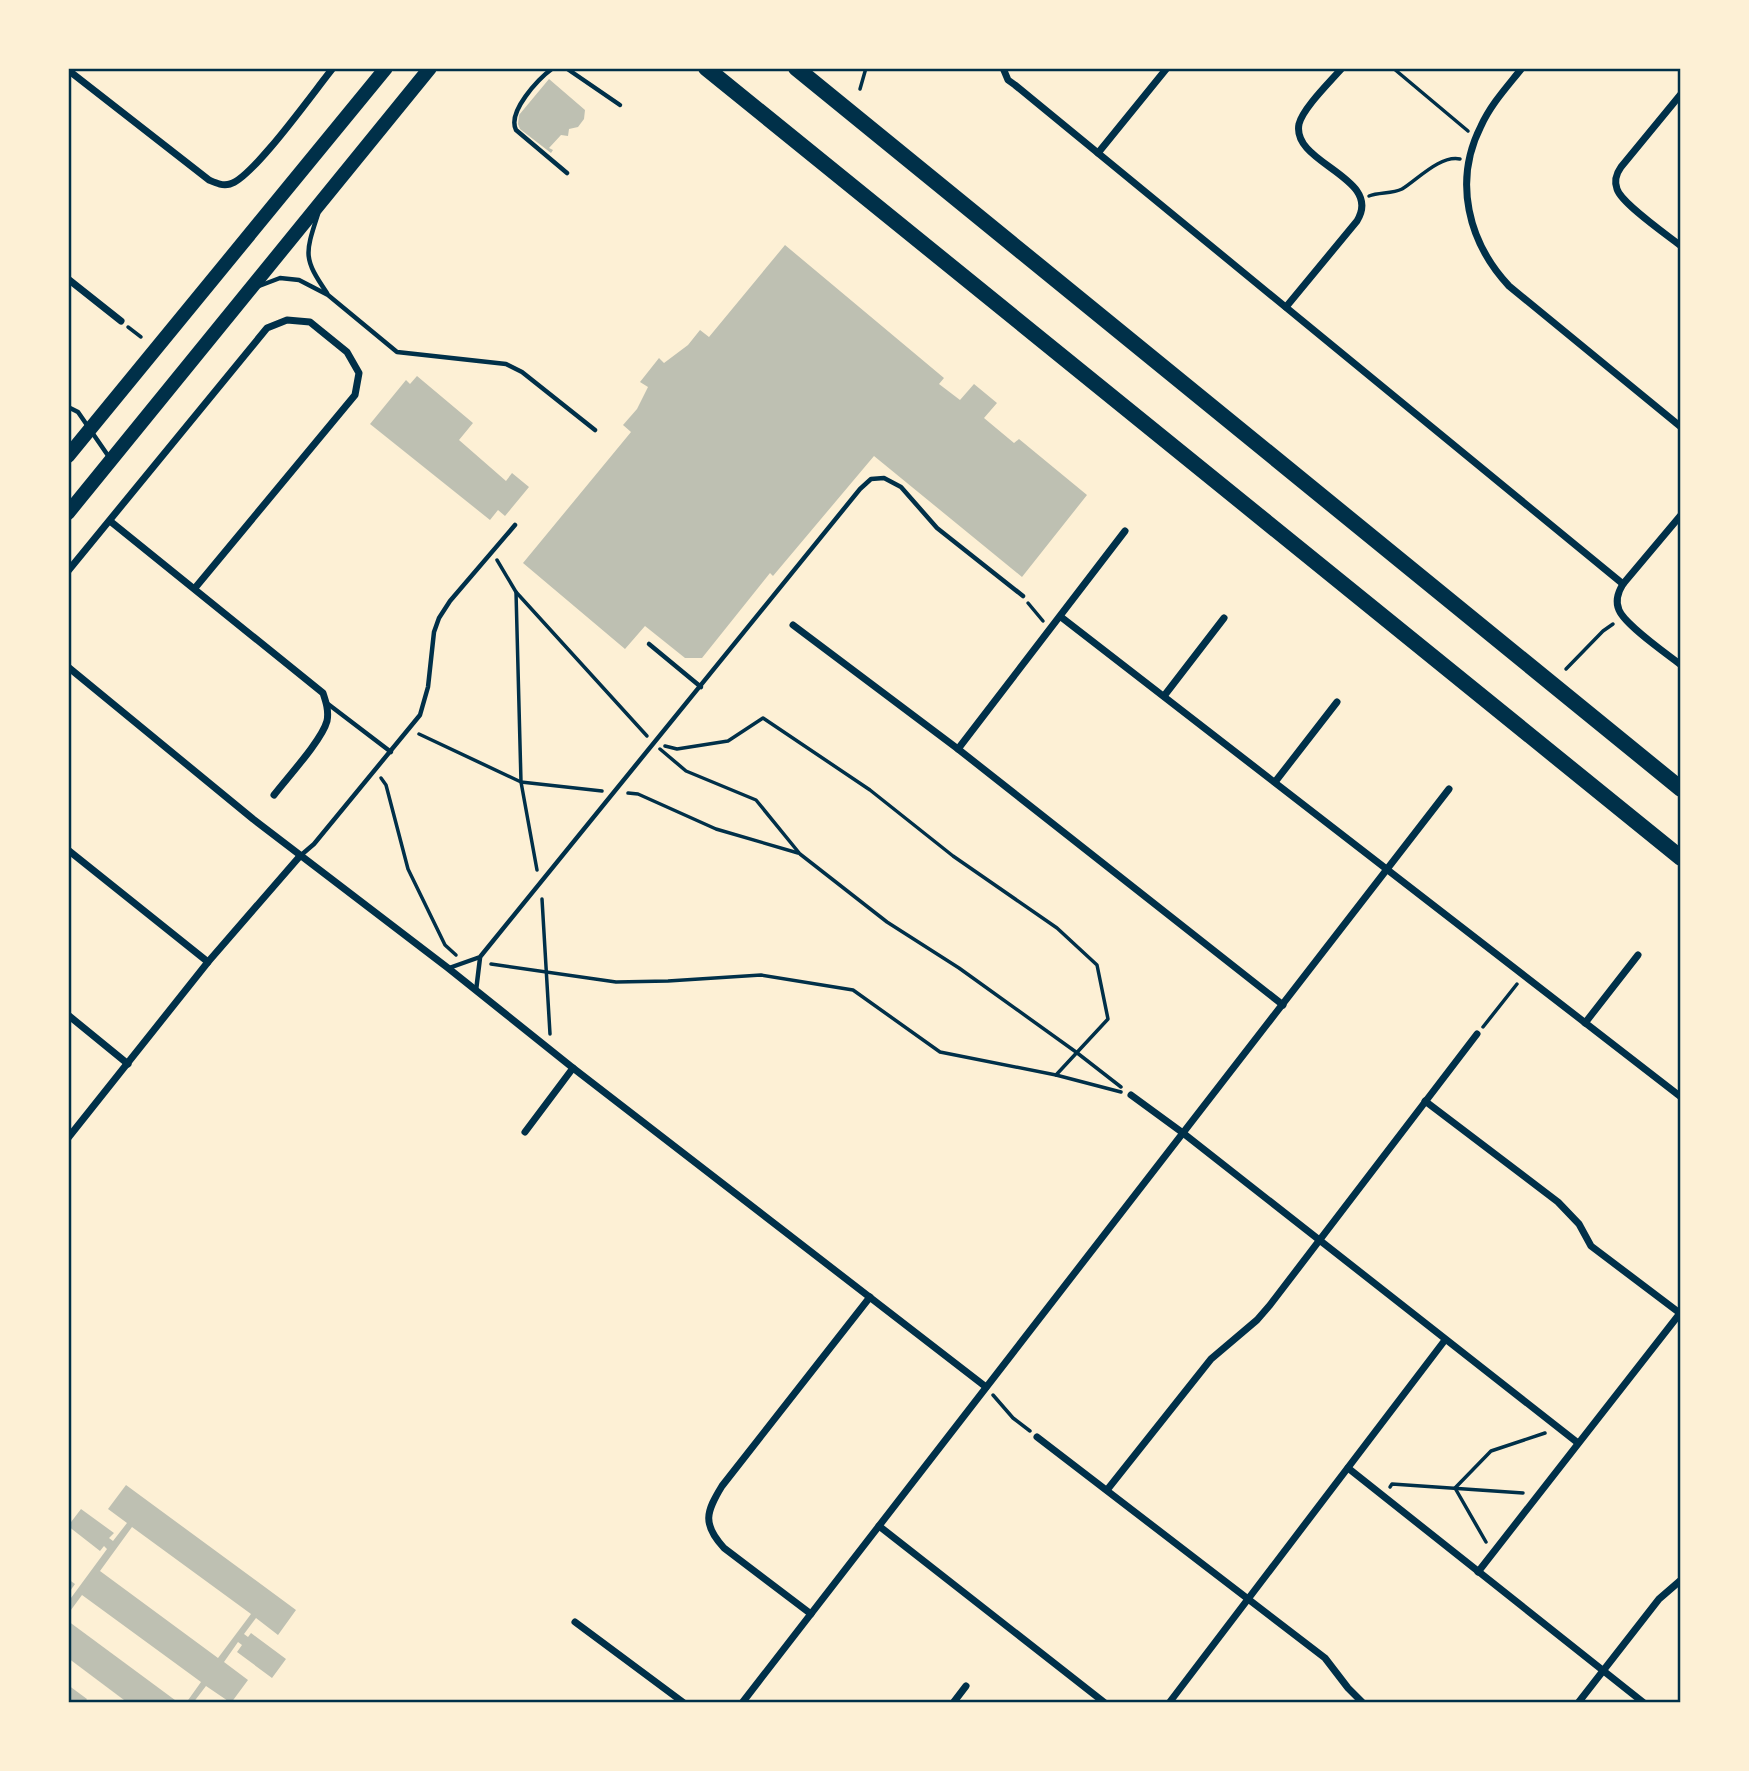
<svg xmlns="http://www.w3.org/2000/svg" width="1749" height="1771" viewBox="0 0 1749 1771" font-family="'DM Sans',sans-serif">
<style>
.building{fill:#bec0b2;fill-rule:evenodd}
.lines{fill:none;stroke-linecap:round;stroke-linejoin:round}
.path{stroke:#003049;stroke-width:3.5}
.service{stroke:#003049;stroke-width:4.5}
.minor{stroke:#003049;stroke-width:7}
.secondary{stroke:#003049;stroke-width:14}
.primary{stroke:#003049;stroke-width:16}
.neatline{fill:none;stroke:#003049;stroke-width:2.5}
</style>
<rect width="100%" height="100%" fill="#fdf0d5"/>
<g class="building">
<polygon points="549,79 585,110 584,119 578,127 569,129 568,136 561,135 549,148 553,150 551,153 520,129 518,124 519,115"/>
<polygon points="785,245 944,378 939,384 960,400 974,384 997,403 984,418 1014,443 1019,439 1087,495 1022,577 874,456 773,576 770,573 702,658 685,658 645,626 625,649 523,563 631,432 623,425 637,409 648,387 640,382 659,358 664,363 688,345 700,330 709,337"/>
<polygon points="417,376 473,423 459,440 506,481 512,473 529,487 505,516 498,510 490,520 370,424 406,380 410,384"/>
<path d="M126 1485 296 1610 278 1635 256 1618 244 1634 248 1637 251 1633 286 1659 272 1678 237 1652 242 1645 238 1642 224 1662 248 1680 231 1703 206 1686 193 1703H186L201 1682 82 1595 68 1614V1602L107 1549 104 1546 100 1551 68 1526 81 1509 114 1533 109 1538 113 1541 127 1523 108 1509ZM132 1527 251 1614 218 1658 100 1571Z"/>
<polygon points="68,1579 75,1584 68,1594"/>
<polygon points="68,1621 179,1703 128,1703 68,1658"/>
<polygon points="68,1685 87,1699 84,1703 68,1703"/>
</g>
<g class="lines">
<g class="path">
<polyline points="1393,68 1468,131"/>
<polyline points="860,89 866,68"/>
<path d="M1369 196C1379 192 1392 194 1402 189 1418 179 1440 155 1460 159"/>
<polyline points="128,327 141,337"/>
<polyline points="497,560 516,592 521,782 537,870"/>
<polyline points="516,592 647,736"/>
<polyline points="1028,603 1043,621"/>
<polyline points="1566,669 1603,631 1613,624"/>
<polyline points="419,734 521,782 602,791"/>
<polyline points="665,746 677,749 728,741 763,718 870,790 953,856 1057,928 1097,965 1108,1019 1056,1075"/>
<polyline points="660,749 686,771 756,800 800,854 887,922 959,968 1076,1052 1121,1087"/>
<polyline points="381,778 386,785 408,869 445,945 456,955"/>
<polyline points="628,793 638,794 716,829 798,853"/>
<polyline points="542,899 550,1034"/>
<polyline points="491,964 616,982 668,981 761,975 853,990 940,1052 1056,1075 1121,1092"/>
<polyline points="1483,1027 1517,984"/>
<polyline points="993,1395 1013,1418 1030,1431"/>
<polyline points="1390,1487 1392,1484 1523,1493"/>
<polyline points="1486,1542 1455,1488 1491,1451 1545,1433"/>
</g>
<g class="service">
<path d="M553 68C538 79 507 112 516 130L567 173"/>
<polyline points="566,68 620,105"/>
<path d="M318 214C305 254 303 258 327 293"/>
<polyline points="259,286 280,278 299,280 328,295 397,352 506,364 522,372 595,430"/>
<polyline points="68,407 78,412 109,457"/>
<polyline points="649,644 701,687"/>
<polyline points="328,704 391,752"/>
<polyline points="300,856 314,844 420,715 428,687 434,632 439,618 450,601 515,525"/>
<polyline points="449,968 480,957 860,489 871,479 884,478 901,487 937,528 1023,596"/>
<polyline points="476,991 480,958"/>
</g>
<g class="minor">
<polyline points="1003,68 1008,80 1015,85 1623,584"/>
<path d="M1522 68C1507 87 1491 104 1481 126 1453 181 1468 242 1509 286L1681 427"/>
<path d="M68 70 209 180C216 183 222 186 230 184 252 179 315 90 333 68"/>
<path d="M1681 94 1621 167C1616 174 1614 181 1617 189 1621 203 1667 235 1681 246"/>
<polyline points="1098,153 1167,68"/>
<polyline points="68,279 121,321"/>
<path d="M1286 307 1357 221C1384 177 1291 164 1299 124 1303 108 1330 82 1342 68"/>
<path d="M1681 515 1623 584C1618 592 1615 601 1619 610 1625 625 1667 654 1681 665"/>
<path d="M110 521 323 693C326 702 329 711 327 721 322 740 287 778 274 795"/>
<polyline points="68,571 267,328 287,320 310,322 347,352 359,373 355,395 195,588"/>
<polyline points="1061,617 1681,1097"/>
<polyline points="793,625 958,749 1283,1005"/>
<polyline points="68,667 253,819 448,968 573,1068 986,1387"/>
<polyline points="1164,696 1224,618"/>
<polyline points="958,749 1125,531"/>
<polyline points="1275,782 1337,702"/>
<polyline points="68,850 208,962"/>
<polyline points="68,1015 128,1064"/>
<polyline points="1585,1023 1638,955"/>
<polyline points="1131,1095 1183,1133 1578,1443"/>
<polyline points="1425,1101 1558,1202 1579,1224 1591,1246 1681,1314"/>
<polyline points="525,1132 573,1068"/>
<polyline points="68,1138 208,962 300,856"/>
<polyline points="1037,1437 1325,1658 1348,1688 1363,1703"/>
<polyline points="1348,1468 1644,1703"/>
<polyline points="1107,1490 1211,1359 1257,1320 1270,1305 1477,1034"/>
<polyline points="879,1526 1105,1703"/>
<polyline points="1478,1572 1681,1312"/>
<path d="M811 1614 724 1548C702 1524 706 1512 722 1486L870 1297"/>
<polyline points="575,1622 684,1703"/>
<polyline points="742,1703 1449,789"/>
<polyline points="953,1703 966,1686"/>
<polyline points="1169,1703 1445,1340"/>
<polyline points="1578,1703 1659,1599 1681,1580"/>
</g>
<g class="secondary">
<polyline points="68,456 386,68"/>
<polyline points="68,513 430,68"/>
</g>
<g class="primary">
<polyline points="706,68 1681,858"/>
<polyline points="796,68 1681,789"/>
</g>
</g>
<rect width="1749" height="1771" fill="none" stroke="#fdf0d5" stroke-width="140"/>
<rect x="70" y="70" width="1609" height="1631" class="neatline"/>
</svg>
